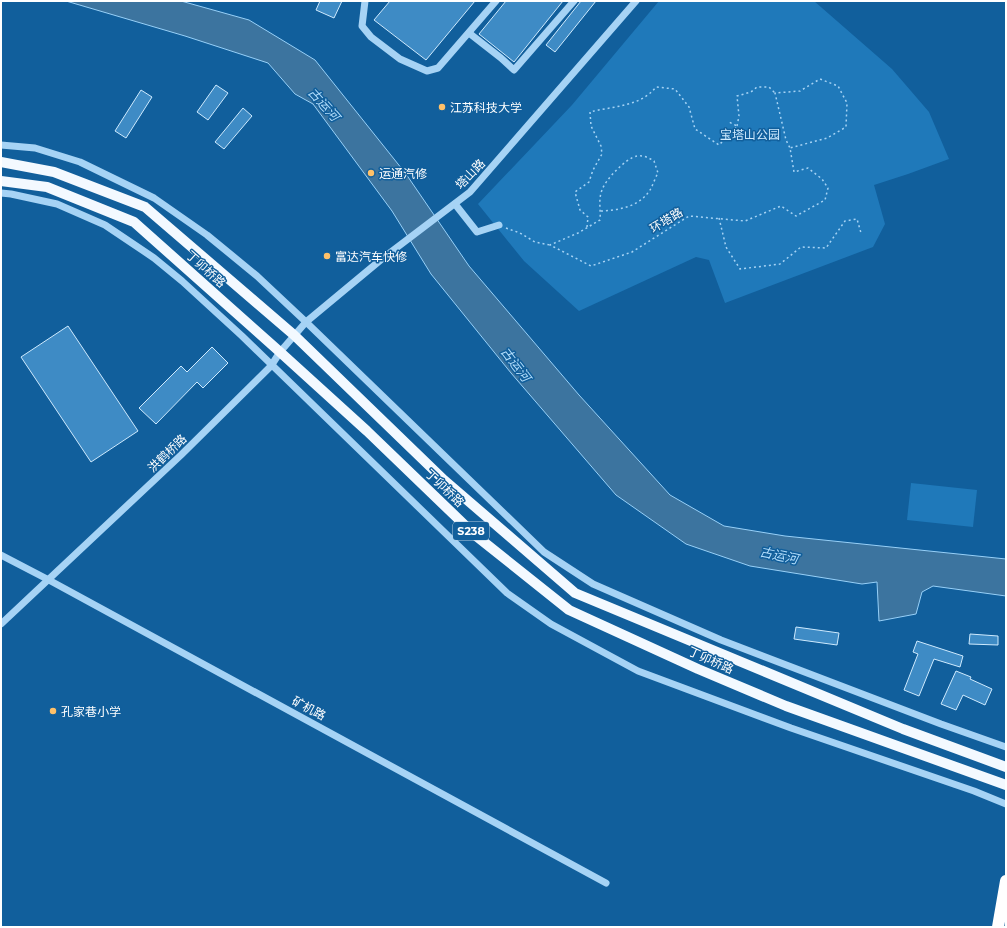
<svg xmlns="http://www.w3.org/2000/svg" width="1007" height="928" viewBox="0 0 1007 928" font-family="Montserrat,'Noto Sans SC',sans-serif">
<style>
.green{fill:#1f79ba}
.water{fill:#3c749f;stroke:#97d0f8}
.building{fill:#3e8bc5;stroke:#ceeafe}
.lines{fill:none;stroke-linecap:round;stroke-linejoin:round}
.path{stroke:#a6d3f5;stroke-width:1.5;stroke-dasharray:2 3;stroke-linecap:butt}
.minor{stroke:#a6d3f5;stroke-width:7}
.major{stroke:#f3f9ff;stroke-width:10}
.highway{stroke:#fff;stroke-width:12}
.poi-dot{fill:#ffc169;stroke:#115f9c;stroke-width:1.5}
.labels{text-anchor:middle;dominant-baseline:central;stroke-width:3;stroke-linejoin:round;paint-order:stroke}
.shield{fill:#115f9c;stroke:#b8cfe1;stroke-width:1}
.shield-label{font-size:11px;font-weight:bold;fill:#fff}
.poi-label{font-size:12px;fill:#fff;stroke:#115f9c;text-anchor:start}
.park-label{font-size:12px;fill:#ceeafe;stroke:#115f9c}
.street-label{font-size:12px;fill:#fff;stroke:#115f9c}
.water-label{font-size:13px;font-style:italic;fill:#b2ddfb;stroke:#115f9c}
</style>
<rect width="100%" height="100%" fill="#115f9c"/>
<g class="green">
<polygon points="659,1 814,1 892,69 929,112 949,159 908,174 874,185 885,224 873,247 725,303 709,260 696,257 579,311 524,261 478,204 572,105"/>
<polygon points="911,483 977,490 973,527 907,520"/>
</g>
<polygon class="water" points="66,1 181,1 249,20 315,60 406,174 469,266 579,395 670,495 724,526 785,536 1006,559 1006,596 933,586 922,592 916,614 879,621 877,582 862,584 750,566 686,544 616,495 511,373 431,274 392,211 313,104 295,94 268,63 185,36"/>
<g class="building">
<polygon points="320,1 342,1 334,18 316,10"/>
<polygon points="390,1 475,1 426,60 374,20"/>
<polygon points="506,1 563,1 514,62 479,34"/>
<polygon points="581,1 596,1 555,52 546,45"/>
<polygon points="216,85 228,93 208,120 197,112"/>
<polygon points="141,90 152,97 126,138 115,131"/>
<polygon points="243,108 252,116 224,149 215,142"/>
<polygon points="68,326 138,431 91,462 21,357"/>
<polygon points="212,347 228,363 203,388 197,382 156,424 139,408 181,366 187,372"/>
<polygon points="796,627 839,633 837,645 794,639"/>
<polygon points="970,634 998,636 998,645 969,644"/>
<polygon points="917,641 963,656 960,667 934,659 919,696 904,690 918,654 913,652"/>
<polygon points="956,671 971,677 970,679 992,689 985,705 963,695 956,710 941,704"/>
</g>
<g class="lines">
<g class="path">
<polyline points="737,126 739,116 737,96 751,92 757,87 769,87 775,93"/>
<path d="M601 211C619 210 639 207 650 190 653 185 655 178 658 173L654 161C649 158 644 155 637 156 626 158 605 180 602 190 598 200 601 210 600 220L578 233 550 245 591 266 632 252 689 216 745 221 781 206 796 216 825 200 828 188 822 179 808 168 794 172 790 148 786 140 775 93 800 91 820 79 838 86 847 103 846 127 827 138 790 148"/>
<polyline points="719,218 726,247 740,269 780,264 801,247 826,248 845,221 857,219 861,233"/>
<path d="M587 227 588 217 580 210 575 192 589 182 593 170 602 154 601 146 591 126 590 112C613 106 640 107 656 87L675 89 689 107 695 129 719 145 734 130 737 126 729 122"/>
<polyline points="506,228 520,233 535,242 550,245"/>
</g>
<g class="minor">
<polyline points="365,1 362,26 371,37 400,59 427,71 438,68 496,1"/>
<polyline points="469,33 501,58 514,70 574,1"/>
<polyline points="1,145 35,148 80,162 154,198 207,235 257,276 306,322 544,552 593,584 721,640 941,724 1006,747"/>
<polyline points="1,193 11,194 57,204 105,225 154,258 182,281 242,336 507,593 551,624 638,671 791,728 974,791 1006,804"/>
<polyline points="455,204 477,232 499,225"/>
<polyline points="1,555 47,579 606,883"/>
<polyline points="1,624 181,455 271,366 280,352 306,322 383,258 470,192 636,1"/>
</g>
<g class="major">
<polyline points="1,162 54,172 145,207 294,335 444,480 575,593 903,729 1006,767"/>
<polyline points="1,181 47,187 134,222 280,352 367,431 475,535 569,610 698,669 786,706 1006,785"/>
</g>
<polyline class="highway" points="998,927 1006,881"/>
</g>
<g class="poi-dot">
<circle cx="442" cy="107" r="4"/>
<circle cx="371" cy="173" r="4"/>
<circle cx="327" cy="256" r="4"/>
<circle cx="53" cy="711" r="4"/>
</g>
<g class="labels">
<rect class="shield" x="453" y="522" width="36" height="18" rx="3"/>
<g class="shield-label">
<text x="471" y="531">S238</text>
</g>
<g class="poi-label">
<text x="450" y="107">江苏科技大学</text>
<text x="379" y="173">运通汽修</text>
<text x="335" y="256">富达汽车快修</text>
<text x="61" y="711">孔家巷小学</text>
</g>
<g class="park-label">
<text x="750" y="134">宝塔山公园</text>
</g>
<g class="street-label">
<text transform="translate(470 174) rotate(-46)">塔山路</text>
<text transform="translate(666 220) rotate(-31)">环塔路</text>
<text transform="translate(206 269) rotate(42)">丁卯桥路</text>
<text transform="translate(167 453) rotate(-44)">洪鹤桥路</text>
<text transform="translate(445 488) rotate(44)">丁卯桥路</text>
<text transform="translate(711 660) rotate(24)">丁卯桥路</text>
<text transform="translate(309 708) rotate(28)">矿机路</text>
</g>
<g class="water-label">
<text transform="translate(324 104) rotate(48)">古运河</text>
<text transform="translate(516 364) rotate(53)">古运河</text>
<text transform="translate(779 555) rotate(12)">古运河</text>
</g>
</g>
<rect width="1007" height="928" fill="none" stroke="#ffffff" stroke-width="4"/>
</svg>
